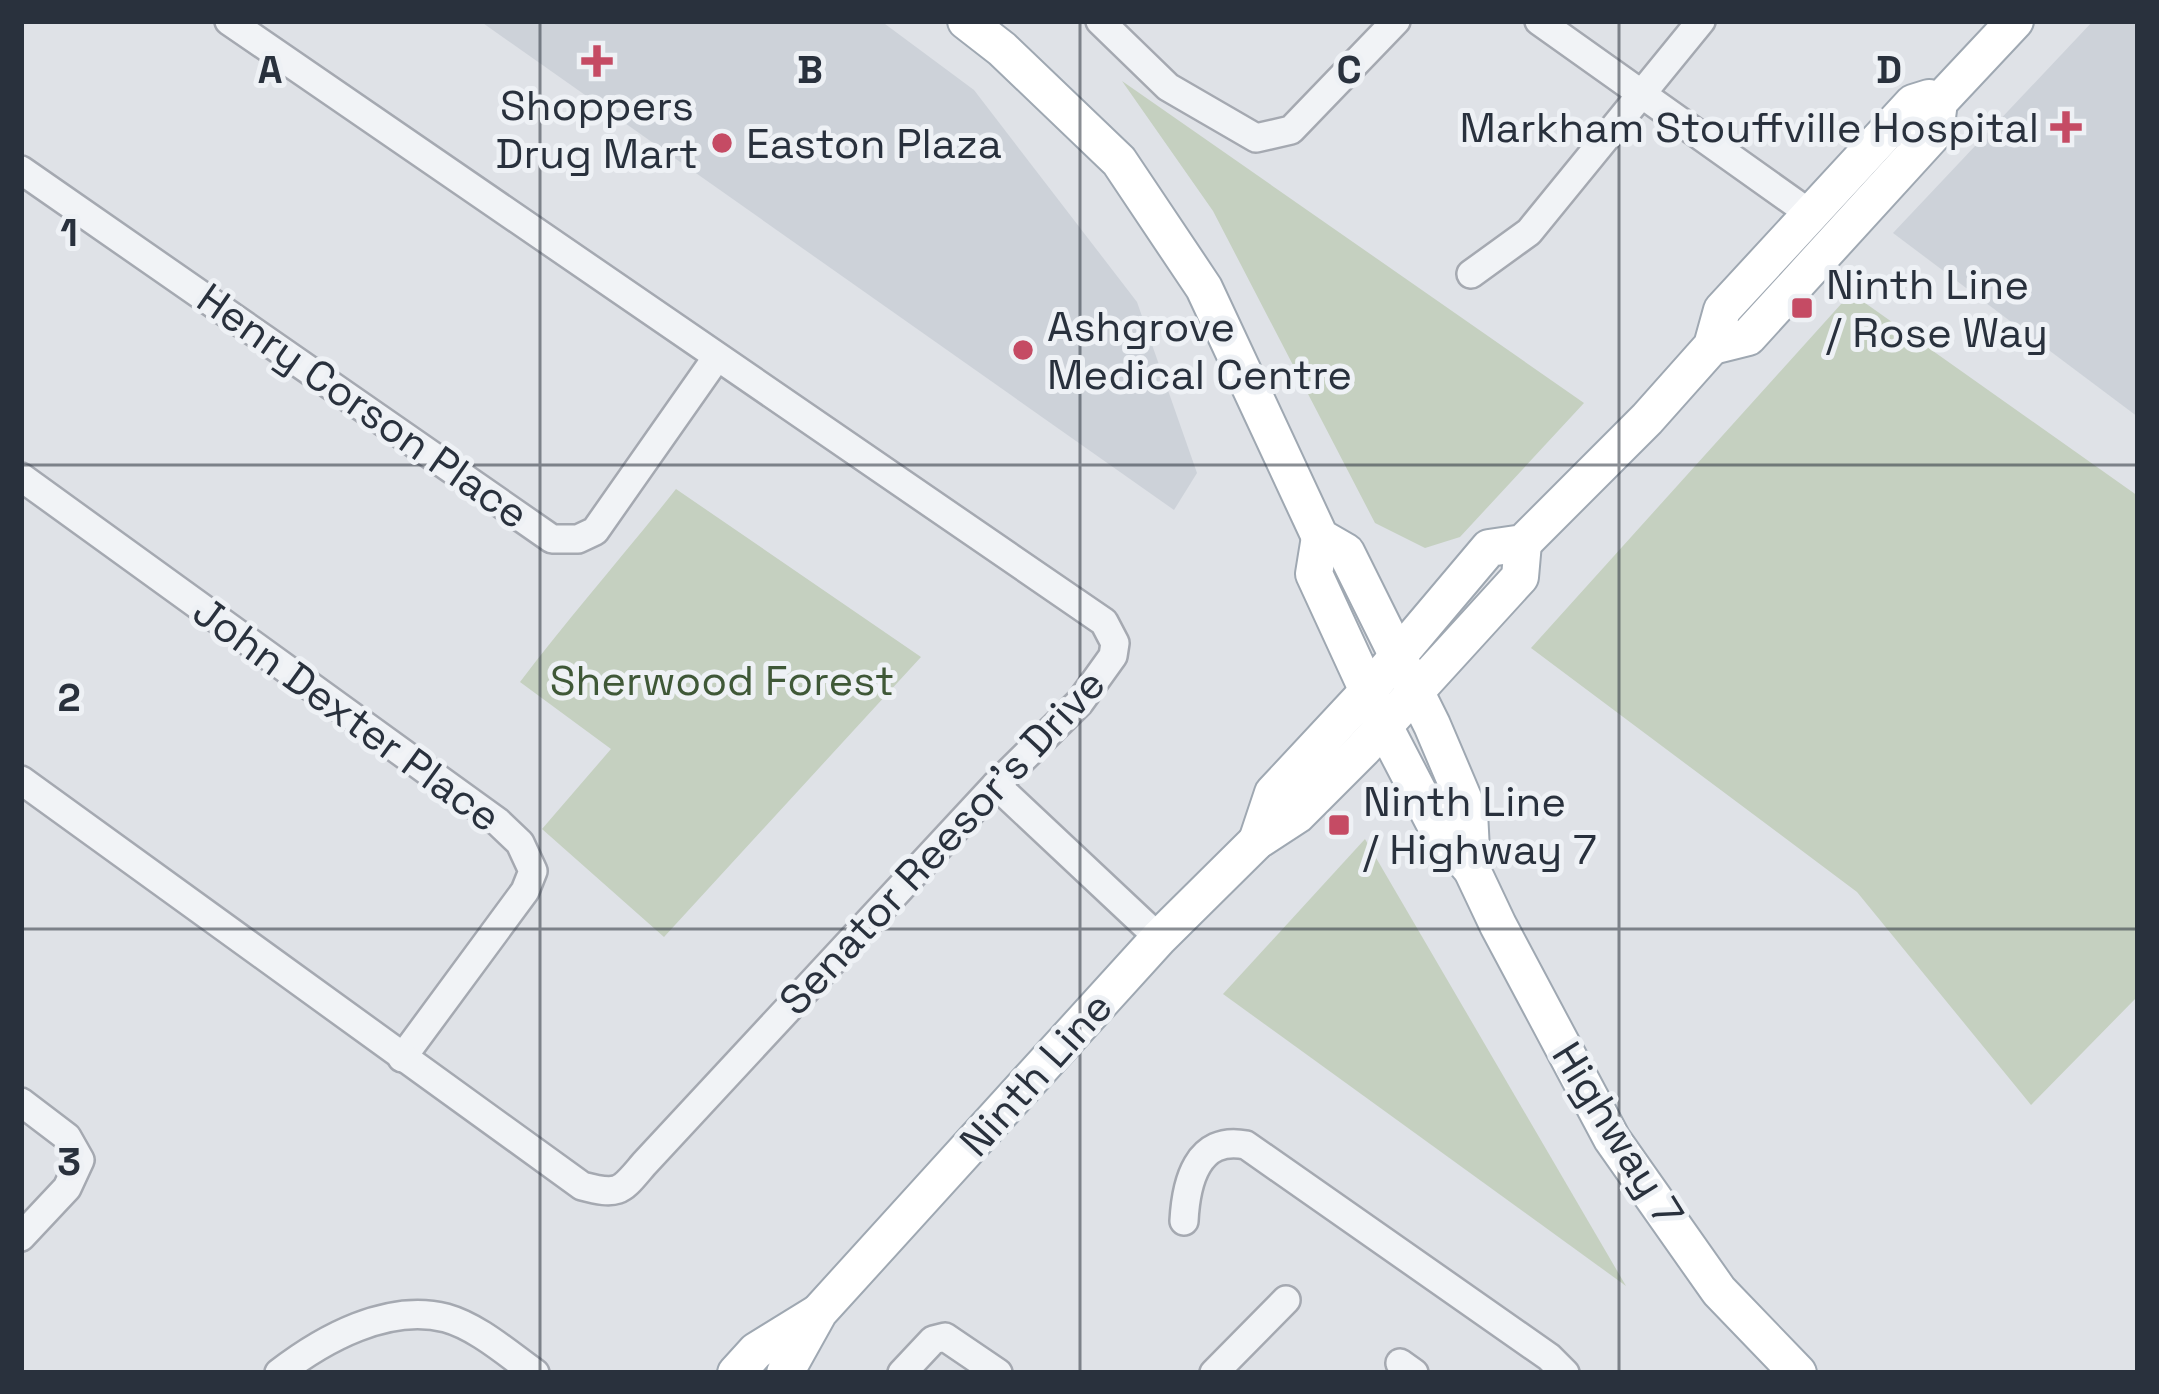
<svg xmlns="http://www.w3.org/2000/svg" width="2159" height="1394" viewBox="0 0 2159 1394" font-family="'Space Grotesk',sans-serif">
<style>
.built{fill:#cdd2d9}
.green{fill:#c5d0c0}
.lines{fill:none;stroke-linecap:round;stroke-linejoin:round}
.minor-casing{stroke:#a5a9b1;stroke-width:32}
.major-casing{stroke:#9fa8b2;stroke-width:40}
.minor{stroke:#f1f3f6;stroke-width:27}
.major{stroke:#fff;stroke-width:36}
.grid{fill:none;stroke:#29313d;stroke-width:3;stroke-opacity:0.55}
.poi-dot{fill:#c54b64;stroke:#eef1f5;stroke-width:4.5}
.labels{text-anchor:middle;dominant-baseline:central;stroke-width:10;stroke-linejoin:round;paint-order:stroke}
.poi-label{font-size:42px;fill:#29313d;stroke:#eef1f5;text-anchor:start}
.street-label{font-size:42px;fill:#29313d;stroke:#eef1f5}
.park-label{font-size:42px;fill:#3f5837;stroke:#eef1f5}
.grid-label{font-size:39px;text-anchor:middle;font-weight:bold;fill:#29313d;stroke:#eef1f5;stroke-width:10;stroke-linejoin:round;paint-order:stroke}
</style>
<rect width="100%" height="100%" fill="#dfe2e7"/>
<g class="built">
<polygon points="480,21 881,21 974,90 1137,302 1197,473 1174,510"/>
<polygon points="2093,21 2138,21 2138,417 1893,233"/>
</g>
<g class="green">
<polygon points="1122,81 1584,403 1460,537 1425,548 1375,523 1213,211"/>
<polygon points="1851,293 2138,496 2138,996 2031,1105 1857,892 1531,648"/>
<path d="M676 489 921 657 664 937 542 829 611 749 520 682C570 616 624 555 676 489Z"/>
<polygon points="1365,839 1626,1286 1223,994"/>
</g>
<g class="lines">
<g class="minor-casing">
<g id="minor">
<polyline points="1100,21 1168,87 1256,138 1291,130 1396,21"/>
<polyline points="1539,21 1809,213"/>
<polyline points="21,170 552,539 578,539 595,531 717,357"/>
<polyline points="1471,274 1529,232 1701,21"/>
<polyline points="21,477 498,822 520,843 533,871 525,891 402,1058"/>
<path d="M21 780 582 1186C620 1196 621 1191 644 1164L996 785 1080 702 1113 656 1115 643 1104 622 229 21"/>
<polyline points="996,785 1159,938"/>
<polyline points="21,1102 67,1137 80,1160 67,1188 21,1237"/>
<path d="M1184 1221C1186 1183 1197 1135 1246 1145L1549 1357 1565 1373"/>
<polyline points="1400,1363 1414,1373"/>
<path d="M279 1373C323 1339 388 1303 446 1318 478 1327 508 1354 535 1373"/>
<polyline points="902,1373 933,1340 945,1337 998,1373"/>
<polyline points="1214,1373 1286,1300"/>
</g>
</g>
<g class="major-casing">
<g id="major">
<polyline points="966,21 1002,49 1119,161 1204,288 1320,537 1346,552 1432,725 1469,812 1472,870"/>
<polyline points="1712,346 1748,337 1935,132 1939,102 2015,21"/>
<polyline points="1320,537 1314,574 1384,726 1437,828 1472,870 1498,925 1612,1139 1719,1291 1798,1373"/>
<polyline points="1257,841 1273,793 1370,689 1489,548 1523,543 1647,419 1712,346 1722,310 1913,103 1929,98 1939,102"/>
<polyline points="736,1373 756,1351 816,1314"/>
<polyline points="785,1373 819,1312 1159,938 1257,841 1297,815 1363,749 1520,577 1523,543"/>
</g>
</g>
<use href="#minor" class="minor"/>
<use href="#major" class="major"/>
</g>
<path class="grid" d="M540 21V1373M1080 21V1373M1619 21V1373M21 465H2138M21 929H2138"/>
<g class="poi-dot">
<path d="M591 43h12v12h12v12h-12v12h-12v-12h-12v-12h12z"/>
<path d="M2060 109h12v12h12v12h-12v12h-12v-12h-12v-12h12z"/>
<circle cx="722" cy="143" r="12"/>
<rect x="1790" y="296" width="24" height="24" rx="6"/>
<circle cx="1023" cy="350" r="12"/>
<rect x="1327" y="813" width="24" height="24" rx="6"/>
</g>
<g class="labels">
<g class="poi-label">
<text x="597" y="105" text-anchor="middle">Shoppers<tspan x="597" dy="48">Drug Mart</tspan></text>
<text x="2039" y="127" text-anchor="end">Markham Stouffville Hospital</text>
<text x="746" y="143">Easton Plaza</text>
<text x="1826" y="284">Ninth Line<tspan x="1826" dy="48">/ Rose Way</tspan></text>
<text x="1047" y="326">Ashgrove<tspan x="1047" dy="48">Medical Centre</tspan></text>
<text x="1363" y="801">Ninth Line<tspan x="1363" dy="48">/ Highway 7</tspan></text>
</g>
<g class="street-label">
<text transform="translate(363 406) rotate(35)">Henry Corson Place</text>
<text transform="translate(347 714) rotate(36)">John Dexter Place</text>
<text transform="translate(942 842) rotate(-47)">Senator Reesor's Drive</text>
<text transform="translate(1036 1074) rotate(-48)">Ninth Line</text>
<text transform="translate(1618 1134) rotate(58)">Highway 7</text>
</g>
<g class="park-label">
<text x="722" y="680">Sherwood Forest</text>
</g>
</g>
<g class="grid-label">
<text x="270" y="83">A</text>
<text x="810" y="83">B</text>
<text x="1349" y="83">C</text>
<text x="1889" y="83">D</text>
<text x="69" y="246">1</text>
<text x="69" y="711">2</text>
<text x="69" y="1175">3</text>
</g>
<rect width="2159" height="1394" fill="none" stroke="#29313d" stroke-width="48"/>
</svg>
